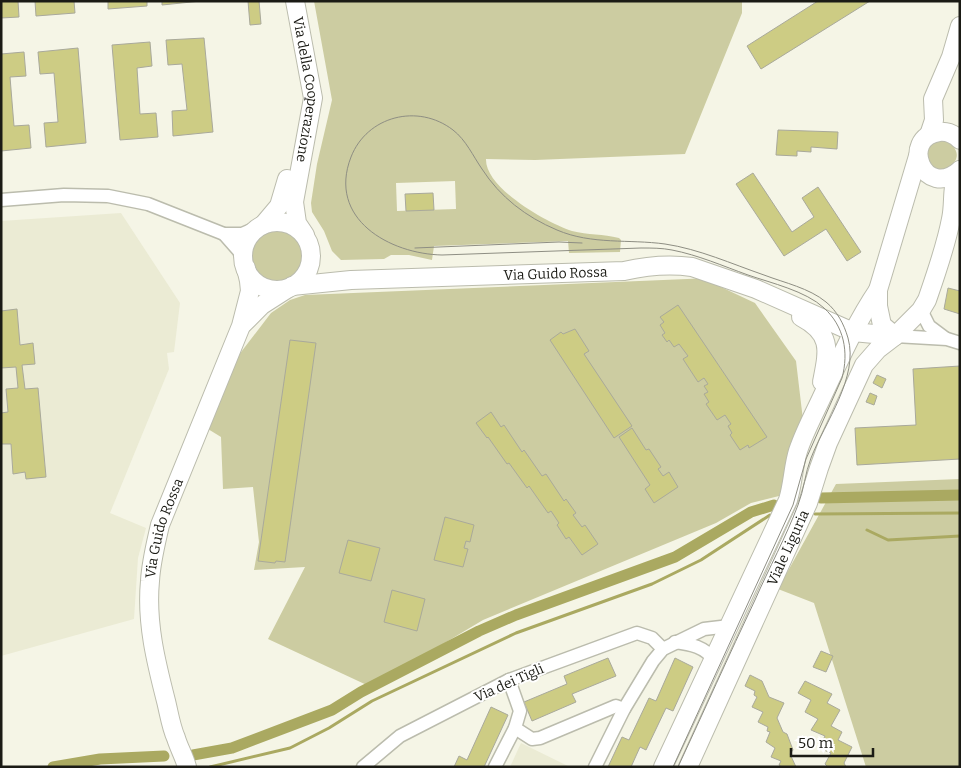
<svg xmlns="http://www.w3.org/2000/svg" width="961" height="768" viewBox="0 0 961 768" font-family="Bitter,serif">
<style>
.built{fill:#ebebd4}
.green{fill:#cccca1;fill-rule:evenodd}
.lines{fill:none;stroke-linecap:round;stroke-linejoin:round}
.stream{stroke:#aaa961;stroke-width:3}
.canal{stroke:#aaa961;stroke-width:11}
.building{fill:#cdcc84;stroke:#a9a99b}
.street-casing{stroke:#bbbcad;stroke-width:15}
.secondary-casing{stroke:#bbbcad;stroke-width:20}
.street{stroke:#fff;stroke-width:12}
.secondary{stroke:#fff;stroke-width:18}
.tram{stroke:#8e8e83;stroke-width:1}
.labels{text-anchor:middle;dominant-baseline:central;stroke-width:4;stroke-linejoin:round;paint-order:stroke}
.street-label{font-size:14px;fill:#1b1b15;stroke:#fff}
</style>
<rect width="100%" height="100%" fill="#f5f5e6"/>
<g class="built">
<polygon points="121,213 180,303 174,352 167,353 169,369 110,513 146,528 138,558 134,619 1,656 1,221"/>
<polygon points="521,743 570,767 510,767"/>
</g>
<g class="green">
<path d="M314 1H742V13L685 154 535 160 486 159C485 188 547 223 572 231 588 235 603 234 619 238L621 240 620 252 569 253 568 241 434 246 432 260 409 255H391L384 259 341 260 332 251 324 231 312 212 311 203 317 164 332 100ZM455 181 456 209 397 211 396 183Z"/>
<path d="M947 139C961 153 960 160 944 172L929 167 925 152 930 143Z"/>
<circle cx="278" cy="256" r="28"/>
<polygon points="711,278 721,287 755,303 796,361 803,420 779,496 751,503 716,523 483,620 371,687 268,639 305,567 254,570 259,542 253,487 223,489 221,437 208,429 235,360 271,313 290,300 305,295"/>
<polygon points="960,479 960,767 866,767 814,603 778,589 836,484"/>
</g>
<g class="lines">
<g class="stream">
<polyline points="815,514 960,513"/>
<polyline points="867,530 888,540 960,536"/>
<polyline points="210,767 290,748 329,728 372,701 516,633 652,584 701,560 770,515"/>
</g>
<g class="canal">
<polyline points="821,498 960,495"/>
<polyline points="193,755 232,748 332,710 361,692 479,631 516,615 675,557 751,512 774,505"/>
<polyline points="53,767 100,759 164,756"/>
</g>
</g>
<g class="building">
<polygon points="1,1 18,1 19,17 1,18"/>
<polygon points="35,1 74,1 75,13 36,16"/>
<polygon points="108,1 147,1 147,6 108,9"/>
<polygon points="162,1 201,1 162,5"/>
<polygon points="248,1 259,1 261,24 250,25"/>
<polygon points="818,1 870,1 761,69 747,46"/>
<polygon points="204,38 213,132 173,136 172,111 187,110 182,64 168,65 166,40"/>
<polygon points="150,42 152,66 137,68 140,114 156,113 158,137 120,140 112,45"/>
<polygon points="78,48 86,143 46,147 44,123 58,122 54,73 40,74 38,52"/>
<polygon points="24,52 26,76 10,77 14,126 29,125 31,148 1,151 1,54"/>
<polygon points="778,130 838,132 837,149 811,147 811,152 797,151 797,156 776,155"/>
<polygon points="753,173 792,232 814,217 802,198 818,187 861,252 847,261 826,229 784,256 736,184"/>
<polygon points="433,193 434,210 406,211 405,194"/>
<polygon points="948,288 960,291 960,314 944,309"/>
<polygon points="678,305 767,437 749,448 748,445 740,450 730,435 732,433 728,426 731,424 725,415 717,420 706,404 709,402 704,394 708,392 704,386 708,384 704,378 698,382 683,359 688,356 679,344 674,347 669,340 667,342 662,335 665,333 660,325 664,322 660,317"/>
<polygon points="17,309 20,345 33,343 35,364 22,365 25,389 38,388 46,477 26,479 25,472 13,474 11,444 1,444 1,413 8,412 6,389 18,388 16,367 1,368 1,311"/>
<polygon points="575,329 589,351 584,354 632,426 614,438 550,340 561,332 563,334"/>
<polygon points="290,340 316,343 285,562 276,561 275,563 258,561"/>
<polygon points="960,366 960,459 857,465 855,428 916,425 913,369"/>
<polygon points="877,375 886,379 882,388 873,383"/>
<polygon points="870,393 877,396 874,405 866,402"/>
<polygon points="491,412 501,427 504,425 522,452 524,450 542,476 546,474 564,501 566,499 576,513 573,515 582,527 585,525 598,544 582,555 569,537 566,539 557,525 559,523 551,511 548,513 529,486 527,488 509,463 507,464 488,437 487,438 476,423"/>
<polygon points="632,428 646,450 649,449 661,467 658,469 663,476 669,472 678,487 654,503 645,489 650,485 619,437"/>
<polygon points="445,517 474,525 470,542 466,541 464,548 468,549 463,567 434,560"/>
<polygon points="348,540 380,548 371,581 339,573"/>
<polygon points="392,590 425,599 417,631 384,622"/>
<polygon points="821,651 833,656 826,672 813,667"/>
<polygon points="608,658 616,676 572,694 576,702 532,721 524,702 567,684 564,676"/>
<polygon points="675,658 693,667 673,711 666,708 646,750 640,747 631,767 608,767 622,737 629,740 649,698 656,701"/>
<polygon points="750,675 762,681 769,697 784,703 777,718 783,732 787,734 793,750 790,754 796,767 782,767 779,765 781,761 771,757 775,748 766,742 770,732 767,731 768,727 758,722 763,712 752,707 757,697 754,695 755,691 745,686"/>
<polygon points="805,681 832,694 827,703 840,710 831,726 842,732 838,740 852,747 844,763 846,767 828,767 825,764 831,753 819,748 825,736 811,730 818,719 805,712 811,700 798,693"/>
<polygon points="491,707 508,715 484,767 454,767 459,756 467,760"/>
</g>
<g class="lines">
<g class="street-casing">
<g id="street">
<polyline points="1,200 64,195 108,196 148,204 224,234 242,234 258,227"/>
<polyline points="224,234 239,251 244,264"/>
<polyline points="921,310 929,326 945,338"/>
<polyline points="895,336 947,339 960,343"/>
<path d="M675 642C691 644 705 647 714 660"/>
<polyline points="515,728 532,739 540,738 616,706 624,709"/>
<polyline points="363,767 400,736 509,680 637,633 652,638 663,649"/>
<polyline points="495,767 515,728 520,711 509,680"/>
<polyline points="595,767 624,709 653,661 663,649 704,629 721,627 727,630"/>
</g>
</g>
<g class="secondary-casing">
<g id="secondary">
<path id="s1" d="M295 1 313 98 294 202 297 223 305 235"/>
<polyline points="929,135 934,120 933,99 951,57 960,26"/>
<path d="M960 140C954 134 947 131 939 132 899 138 924 201 960 170"/>
<circle cx="277" cy="256" r="34"/>
<polyline points="263,225 279,206 287,179"/>
<path id="s2" d="M292 286 351 280 624 271C646 266 670 264 692 267L756 289 853 332 895 336"/>
<path d="M801 317C833 334 828 351 822 382"/>
<polyline points="243,324 262,305 287,289"/>
<polyline points="895,336 882,325 878,306 878,290 918,156"/>
<path id="s3" d="M187 767C184 756 179 748 176 738 171 727 169 713 166 701 156 662 146 622 150 581 151 562 156 543 160 525L241 326 250 291 249 281 246 268"/>
<path d="M663 767 788 500C793 484 793 467 798 451 804 433 813 416 821 399 839 361 855 324 878 290"/>
<path id="s4" d="M688 767 808 503 819 468 828 443 864 365 878 349 895 336 921 310 927 300C936 274 946 246 951 219 955 200 950 188 960 170"/>
</g>
</g>
<use href="#street" class="street"/>
<use href="#secondary" class="secondary"/>
<g class="tram">
<polyline points="415,248 559,242 582,243"/>
<path d="M673 767 793 505 806 459 842 378C849 352 844 326 824 308 806 291 771 283 748 275 723 266 698 255 672 250 662 248 652 248 641 248L442 255C390 254 327 219 351 157 367 116 418 103 453 130 466 140 473 156 482 169 500 197 526 217 557 230 592 245 629 239 665 244 699 249 732 264 764 275 785 283 809 288 826 302 837 311 844 324 848 338 859 377 825 422 811 458 805 473 804 490 798 505 786 537 769 568 755 600 729 655 704 711 678 767"/>
</g>
</g>
<g class="labels">
<g class="street-label">
<text stroke="none"><textPath href="#s1" startOffset="90">Via della Cooperazione</textPath></text>
<text stroke="none"><textPath href="#s2" startOffset="264">Via Guido Rossa</textPath></text>
<text stroke="none"><textPath href="#s3" startOffset="246">Via Guido Rossa</textPath></text>
<text stroke="none"><textPath href="#s4" startOffset="241">Viale Liguria</textPath></text>
<text transform="translate(509 683) rotate(-24)">Via dei Tigli</text>
</g>
</g>
<rect width="961" height="768" fill="none" stroke="#1b1b15" stroke-width="5"/>
<path d="M791 748v8h82v-8" fill="none" stroke="#1b1b15" stroke-width="2.5"/>
<text x="798" y="748" font-size="15" fill="#1b1b15" stroke="#ffffff" stroke-width="4" paint-order="stroke">50 m</text>
</svg>
